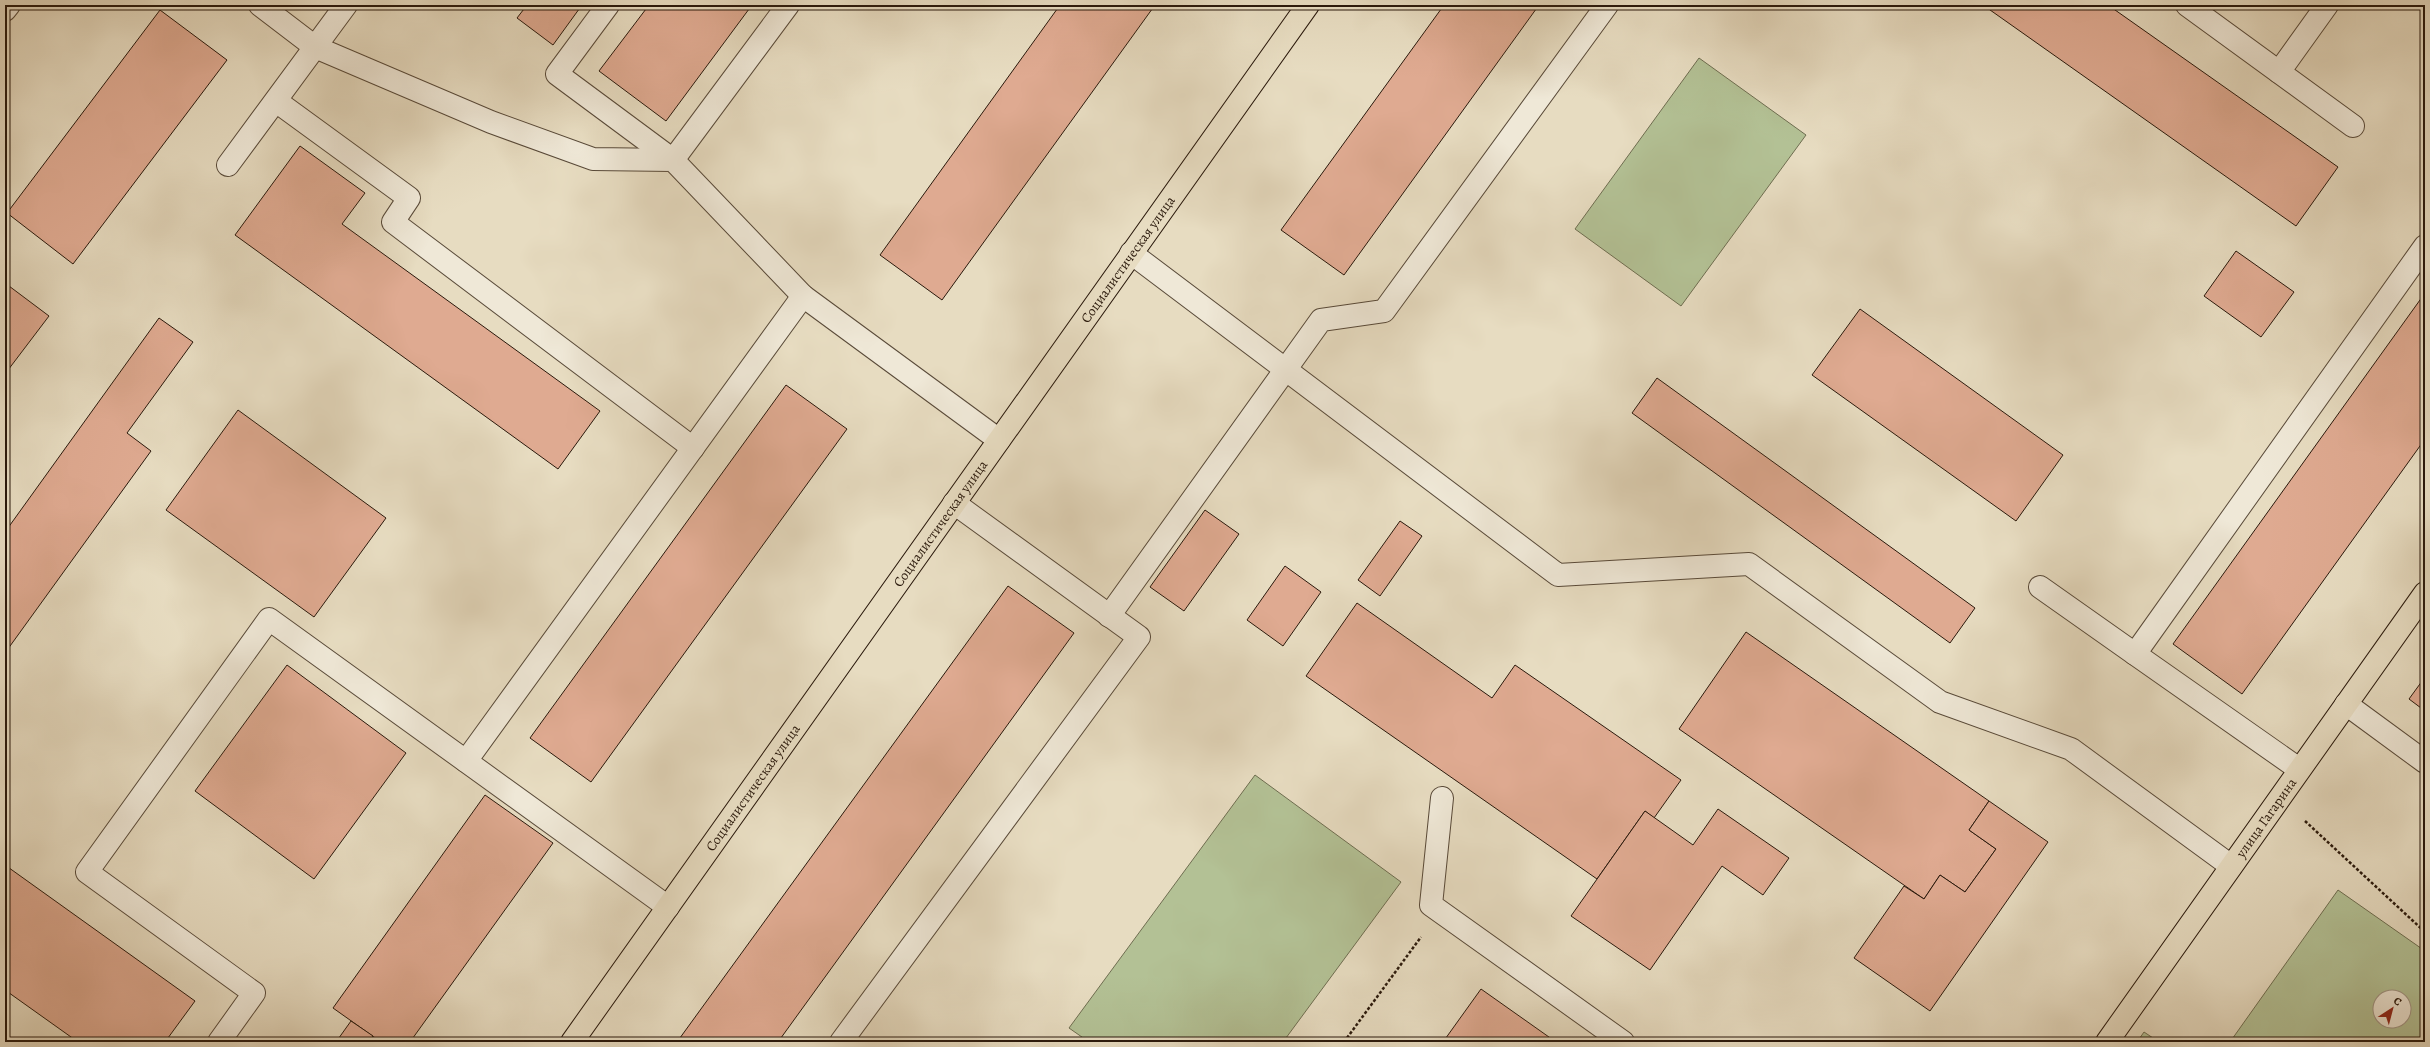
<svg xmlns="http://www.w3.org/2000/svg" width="2430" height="1047" viewBox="0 0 2430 1047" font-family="Alegreya,serif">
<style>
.green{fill:#b3c195;stroke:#6e6d50;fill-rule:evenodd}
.building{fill:#dfaa91;stroke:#2a190c}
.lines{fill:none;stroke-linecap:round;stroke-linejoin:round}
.minor-casing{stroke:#594a39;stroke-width:24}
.major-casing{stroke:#2a190c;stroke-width:24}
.path{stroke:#2a190c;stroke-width:2.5;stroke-dasharray:3 2;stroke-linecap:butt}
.minor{stroke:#efe8d7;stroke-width:22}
.major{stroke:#e7dcc1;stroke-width:22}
.labels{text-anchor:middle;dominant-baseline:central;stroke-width:4;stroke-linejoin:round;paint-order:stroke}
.street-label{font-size:14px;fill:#2a190c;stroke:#efe8d7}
</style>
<rect width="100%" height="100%" fill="#e7dcc1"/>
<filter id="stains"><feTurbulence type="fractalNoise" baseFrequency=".005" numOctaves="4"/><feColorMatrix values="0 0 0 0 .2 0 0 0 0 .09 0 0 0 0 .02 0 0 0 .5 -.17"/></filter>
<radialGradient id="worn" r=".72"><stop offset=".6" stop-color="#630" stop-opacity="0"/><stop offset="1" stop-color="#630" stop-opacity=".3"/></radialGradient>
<g class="green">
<polygon points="1699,58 1806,135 1681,306 1575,229"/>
<polygon points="1255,775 1401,882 1283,1042 1089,1042 1069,1028"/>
<path d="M2338 890 2425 951V1042H2230ZM2380 997H2404V1021H2380Z"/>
<polygon points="2144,1032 2159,1042 2137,1042"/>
</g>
<g class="building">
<polygon points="527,5 582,5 553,45 517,18"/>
<polygon points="649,5 752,5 666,121 599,71"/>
<polygon points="1060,5 1155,5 942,300 880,255"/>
<polygon points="1444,5 1539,5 1344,275 1281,230"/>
<polygon points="1983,5 2108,5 2338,167 2296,226"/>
<polygon points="160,10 227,60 73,264 7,213"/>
<polygon points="300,146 365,193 342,224 600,411 558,469 235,235"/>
<polygon points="2236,251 2294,292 2261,337 2204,296"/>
<polygon points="5,283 49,316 5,374"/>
<polygon points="2425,293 2425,439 2242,694 2173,644"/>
<polygon points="1860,309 2063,455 2016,521 1812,375"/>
<polygon points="159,318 193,342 127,433 151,451 5,653 5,532"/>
<polygon points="1657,378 1975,608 1950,643 1632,413"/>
<polygon points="786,385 847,429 591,782 530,738"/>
<polygon points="238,410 386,518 314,617 166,510"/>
<polygon points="1205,510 1239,534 1184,611 1150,587"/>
<polygon points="1400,521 1422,536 1380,596 1358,580"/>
<polygon points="1285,566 1321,592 1283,646 1247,620"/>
<polygon points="1008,586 1074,633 778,1042 677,1042"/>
<polygon points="1357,603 1492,698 1515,665 1681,780 1654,818 1645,811 1597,879 1306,676"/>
<polygon points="1746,632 1989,801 1969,830 1996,849 1965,892 1940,875 1924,899 1679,729"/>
<polygon points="287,665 406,753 314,879 195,791"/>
<polygon points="2425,677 2425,711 2409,699"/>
<polygon points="485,795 553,843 410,1042 381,1042 333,1008"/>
<polygon points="1989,801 2048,842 1930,1011 1854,958 1904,886 1924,899 1940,875 1965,892 1996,849 1969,830"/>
<polygon points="1718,809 1789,858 1763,895 1722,866 1650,970 1571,916 1645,811 1693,845"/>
<polygon points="5,865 195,1001 165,1042 78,1042 5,990"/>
<polygon points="1481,989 1556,1042 1443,1042"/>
<polygon points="351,1021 373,1036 368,1042 336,1042"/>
</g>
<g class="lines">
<g class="minor-casing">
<g id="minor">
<polyline points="260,5 315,47 491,122 593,159 673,160 803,296 999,440"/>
<polyline points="608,5 557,74 673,160 788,5"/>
<polyline points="2187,5 2353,126"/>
<polyline points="5,10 9,5"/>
<polyline points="2279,72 2327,5"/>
<polyline points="276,101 409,198 393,222 693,448"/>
<polyline points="228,165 346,5"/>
<polyline points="1131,253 1558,575 1749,564 1940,702 2071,749 2231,866"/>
<polyline points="2040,587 2135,654"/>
<polyline points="1109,616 1321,320 1384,311 1607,5"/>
<polyline points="2346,704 2425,762"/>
<polyline points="466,761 803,296"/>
<polyline points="2299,769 2135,654 2425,246"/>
<polyline points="1442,798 1431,905 1623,1042"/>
<polyline points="219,1042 254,993 87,872 269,619 668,907"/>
<polyline points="841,1042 1139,637 954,503"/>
</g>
</g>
<g class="major-casing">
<g id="major">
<path id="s1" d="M572 1042 1308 5"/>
<path id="s2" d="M2107 1042 2425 593"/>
</g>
</g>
<g class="path">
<polyline points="2305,821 2425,932"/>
<polyline points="1344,1042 1421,937"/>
</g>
<use href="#minor" class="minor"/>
<use href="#major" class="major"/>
</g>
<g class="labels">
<g class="street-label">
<text stroke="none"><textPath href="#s1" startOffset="960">Социалистическая улица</textPath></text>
<text stroke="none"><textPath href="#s1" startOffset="636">Социалистическая улица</textPath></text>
<text stroke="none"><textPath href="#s1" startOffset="312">Социалистическая улица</textPath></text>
<text stroke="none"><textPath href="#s2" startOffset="275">улица Гагарина</textPath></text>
</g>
</g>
<rect width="2430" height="1047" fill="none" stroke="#e7dcc1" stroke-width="20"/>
<rect x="6" y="6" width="2418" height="1035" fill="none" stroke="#2a190c" stroke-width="2"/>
<rect x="10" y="10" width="2410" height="1027" fill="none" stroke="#2a190c"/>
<g transform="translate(2392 1009) rotate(36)"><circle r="19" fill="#efe8d7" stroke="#a09586"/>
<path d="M0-3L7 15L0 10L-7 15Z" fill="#8f2418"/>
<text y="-6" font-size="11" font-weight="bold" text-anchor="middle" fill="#2a190c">С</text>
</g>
<rect width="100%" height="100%" filter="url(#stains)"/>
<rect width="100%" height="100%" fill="url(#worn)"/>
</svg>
